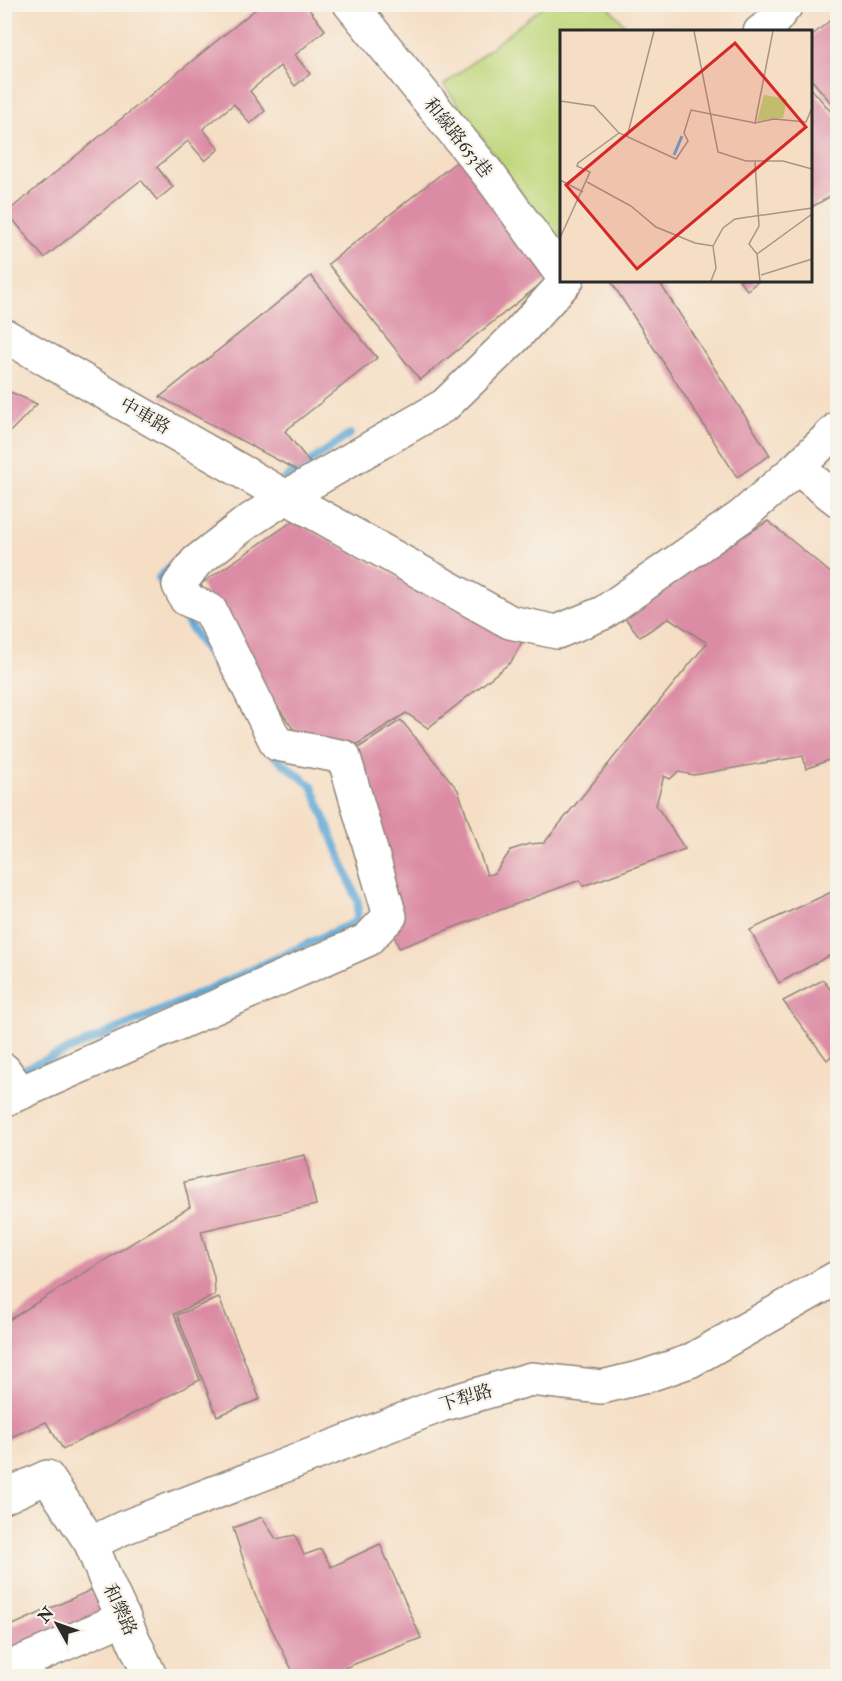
<svg xmlns="http://www.w3.org/2000/svg" width="842" height="1681" viewBox="0 0 842 1681" font-family="'IM FELL Double Pica','Noto Serif TC',serif">
<style>
.green{fill:#bfd77b;stroke:#758153;stroke-width:1.5}
.lines{fill:none;stroke-linecap:round;stroke-linejoin:round}
.stream{stroke:#60a9d7;stroke-width:8}
.building{fill:#db8ba4}
.minor-casing{stroke:#908478;stroke-width:36}
.minor{stroke:#fff;stroke-width:33}
.labels{text-anchor:middle;dominant-baseline:central;stroke-width:4.5;stroke-linejoin:round;paint-order:stroke}
.street-label{font-size:18px;fill:#2b2b2b;stroke:#f7f3e8}
.inset-river{fill:none;stroke:#60a9d7;stroke-width:3}
.inset-road{fill:none;stroke:#a49687;stroke-width:1.5}
.view{fill:#d62828;fill-opacity:0.15;stroke:#d62828;stroke-width:3}
.inset-edge{fill:none;stroke:#2b2b2b;stroke-width:3}
</style>
<rect width="100%" height="100%" fill="#f7f3e8"/>
<filter id="ink" filterUnits="userSpaceOnUse"><feTurbulence type="fractalNoise" baseFrequency=".0167" numOctaves="2"/><feDisplacementMap in="SourceGraphic" scale="12" xChannelSelector="R" yChannelSelector="G"/><feConvolveMatrix kernelMatrix="1 2 1 2 8 2 1 2 1" color-interpolation-filters="sRGB"/></filter>
<filter id="wash" filterUnits="userSpaceOnUse"><feTurbulence type="fractalNoise" baseFrequency=".008" numOctaves="4" result="noise"/><feDisplacementMap in="SourceGraphic" scale="24" xChannelSelector="R" yChannelSelector="G"/><feGaussianBlur stdDeviation="1.35" result="paint"/><feColorMatrix in="noise" values="0 0 0 0 0 0 0 0 0 0 0 0 0 0 0 0 0 1.4 0 .05"/><feComposite in="paint" operator="in"/></filter>
<g filter="url(#wash)">
<rect width="100%" height="100%" fill="#f5dec4"/>
<polygon class="green" points="545,5 607,5 630,31 562,32 561,248 444,85"/>
<g class="lines">
<g class="stream">
<polyline points="285,479 350,434"/>
<polyline points="168,592 159,578 181,556"/>
<polyline points="178,607 239,703"/>
<polyline points="15,1073 187,999 357,921 358,902 312,786 274,756"/>
</g>
</g>
<g id="blocks">
<g class="building">
<polygon points="262,4 305,4 325,30 295,55 310,74 295,86 280,66 250,91 265,111 250,124 234,104 203,129 219,149 205,161 188,141 157,167 173,187 157,200 141,180 44,258 7,212"/>
<polygon points="838,14 838,111 810,78 810,37"/>
<polygon points="810,87 838,120 838,192 810,208"/>
<polygon points="465,155 557,271 420,380 328,264"/>
<polygon points="311,276 377,358 285,431 310,463 300,472 160,397"/>
<polygon points="610,280 658,280 770,455 737,477"/>
<polygon points="739,280 760,280 747,290"/>
<polygon points="4,389 37,404 4,438"/>
<polygon points="293,521 522,642 511,662 428,728 406,713 328,763 310,753 210,610 201,584"/>
<polygon points="768,521 838,579 838,755 836,757 806,769 803,756 694,775 678,772 670,779 664,776 656,805 685,849 583,886 580,880 399,948 341,798 344,757 401,720 458,790 487,875 495,873 511,850 529,844 544,843 707,643 669,618 640,637 625,618 653,592"/>
<polygon points="838,889 838,951 779,983 750,930"/>
<polygon points="823,980 838,999 838,1050 827,1060 783,1001"/>
<polygon points="305,1155 316,1205 201,1231 214,1277 215,1295 174,1314 200,1380 63,1449 46,1422 4,1440 4,1323 190,1207 184,1182"/>
<polygon points="219,1298 260,1399 217,1416 177,1315"/>
<polygon points="262,1517 276,1539 295,1535 304,1555 321,1549 331,1567 380,1544 421,1638 324,1676 295,1676 255,1595 233,1528"/>
<polygon points="100,1586 113,1615 4,1661 4,1629"/>
</g>
</g>
</g>
<g filter="url(#ink)">
<use href="#blocks" fill-opacity="0" stroke="#908478" stroke-width="1.5"/>
<g class="lines">
<g class="minor-casing">
<g id="minor">
<polyline points="350,4 490,176 562,275"/>
<polyline points="760,32 771,24 787,4"/>
<polyline points="4,335 286,497 510,622 557,632 603,613 742,516 797,468 838,428"/>
<polyline points="797,468 838,500"/>
<polyline points="4,1070 21,1093"/>
<polyline points="4,1100 367,940 390,916 344,757 277,744 210,610 186,599 179,585 196,562 246,523 286,497 445,405 515,337 567,280"/>
<polyline points="4,1497 47,1477 91,1543 105,1578 150,1676"/>
<polyline points="91,1543 123,1528 441,1405 531,1379 602,1387 643,1377 690,1361 838,1277"/>
<polyline points="4,1670 124,1618"/>
</g>
</g>
<use href="#minor" class="minor"/>
</g>
</g>
<g class="labels">
<g class="street-label">
<text transform="translate(458 138) rotate(51)">和線路653巷</text>
<text transform="translate(145 416) rotate(30)">中車路</text>
<text transform="translate(466 1398) rotate(-17)">下犁路</text>
<text transform="translate(120 1610) rotate(65)">和樂路</text>
</g>
</g>
<g transform="translate(560 30)">
<rect width="252" height="252" fill="#f5dec4"/>
<path d="M204 65 227 69 223 88 197 91Z" fill="#bfd77b"/>
<path class="inset-river" d="M114 125 122 106"/>
<path class="inset-road" d="M134 1 158 122 186 131H223L252 139M0 71 34 76 59 103 116 129 128 111 124 103 131 80 195 93 214 89 246 92 252 78M195 93 213 1M67 107 94 1M195 132 199 196 189 214 197 224M0 150 23 162M27 152 71 176 96 197 135 213 153 216 163 198 175 189 252 178M0 208 30 142 17 136 18 133 59 103M201 245 252 229M151 251 156 238 153 216M200 251 197 224 252 184"/>
<path class="view" d="M175 13 246 97 77 239 6 155Z"/>
<rect width="252" height="252" class="inset-edge"/>
</g>
<rect width="842" height="1681" fill="none" stroke="#f7f3e8" stroke-width="24"/>
<g transform="translate(57 1624) rotate(310)" stroke="#f7f3e8" stroke-width="4.5" paint-order="stroke">
<path d="M0-4.5L10 22L0 15L-10 22Z" fill="#2b2b2b"/>
<text y="-9" font-size="16" font-weight="bold" text-anchor="middle" fill="#2b2b2b">N</text>
</g>
</svg>
